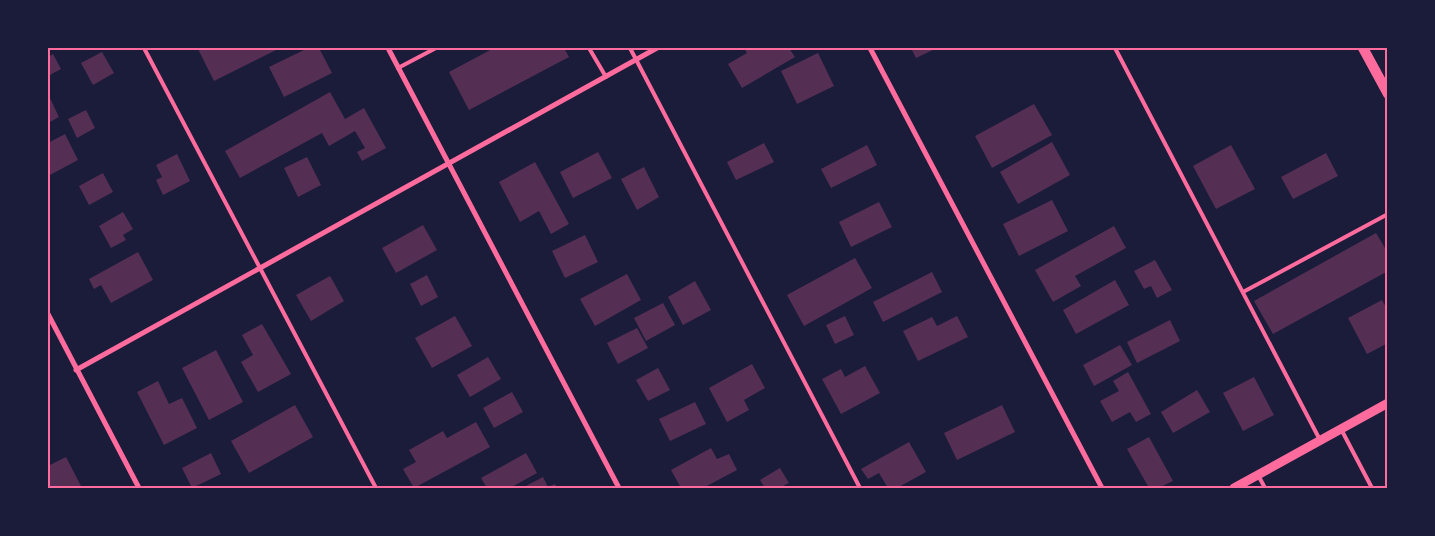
<svg xmlns="http://www.w3.org/2000/svg" width="1435" height="536" viewBox="0 0 1435 536" font-family="Montserrat,sans-serif">
<style>
.building{fill:#542f53}
.lines{fill:none;stroke-linecap:round;stroke-linejoin:round}
.service{stroke:#ff6b9d;stroke-width:4}
.minor{stroke:#ff6b9d;stroke-width:5}
.tertiary{stroke:#ff6b9d;stroke-width:9}
.secondary{stroke:#ff6b9d;stroke-width:10}
.neatline{fill:none;stroke:#ff6b9d;stroke-width:2}
</style>
<rect width="100%" height="100%" fill="#1b1b3a"/>
<g class="building">
<polygon points="201,48 280,48 214,81 198,49"/>
<polygon points="308,48 319,48 332,73 284,97 269,67"/>
<polygon points="494,48 564,48 569,57 469,110 449,72"/>
<polygon points="744,48 789,48 795,57 742,88 728,64 747,53"/>
<polygon points="911,48 937,48 916,58"/>
<polygon points="102,52 114,73 93,85 81,63"/>
<polygon points="818,53 834,86 797,104 781,71"/>
<polygon points="53,54 61,69 48,76 48,57"/>
<polygon points="330,92 345,119 364,108 386,148 362,161 357,152 365,148 355,131 329,146 322,133 240,178 225,151"/>
<polygon points="48,94 59,117 48,123"/>
<polygon points="1034,104 1052,135 992,168 975,136"/>
<polygon points="86,110 95,128 77,138 68,119"/>
<polygon points="65,134 78,160 48,176 48,143"/>
<polygon points="1052,142 1070,175 1018,204 1000,172"/>
<polygon points="764,143 774,162 736,180 727,162"/>
<polygon points="867,145 877,165 831,188 821,169"/>
<polygon points="1231,145 1255,189 1216,209 1193,166"/>
<polygon points="598,152 612,178 573,198 560,172"/>
<polygon points="1326,153 1338,176 1293,199 1281,177"/>
<polygon points="177,154 190,181 163,195 156,180 162,177 156,165"/>
<polygon points="307,157 321,185 298,197 284,168"/>
<polygon points="535,162 569,224 551,234 539,211 520,222 499,182"/>
<polygon points="644,167 659,197 637,210 621,179"/>
<polygon points="103,173 113,192 89,205 79,186"/>
<polygon points="1052,200 1068,231 1019,256 1003,224"/>
<polygon points="879,202 892,227 851,247 839,222"/>
<polygon points="123,212 133,229 123,235 126,240 111,248 99,226"/>
<polygon points="423,225 437,250 396,273 382,248"/>
<polygon points="1114,226 1126,248 1075,276 1081,286 1053,302 1035,270"/>
<polygon points="1376,233 1388,253 1388,271 1273,334 1254,301"/>
<polygon points="585,235 598,262 565,278 552,251"/>
<polygon points="138,252 153,280 111,303 101,285 94,289 89,279"/>
<polygon points="855,258 872,288 804,326 787,295"/>
<polygon points="1155,260 1172,290 1157,298 1151,286 1144,289 1134,271"/>
<polygon points="932,272 942,292 883,322 873,302"/>
<polygon points="627,274 641,300 595,326 580,299"/>
<polygon points="427,275 438,297 421,306 410,284"/>
<polygon points="330,276 344,301 311,321 296,295"/>
<polygon points="1115,280 1129,305 1076,334 1063,310"/>
<polygon points="695,281 711,310 683,325 668,297"/>
<polygon points="1382,300 1388,311 1388,343 1367,354 1348,318"/>
<polygon points="663,303 675,325 646,341 634,318"/>
<polygon points="455,316 472,346 432,368 415,338"/>
<polygon points="845,316 854,335 835,344 826,325"/>
<polygon points="957,316 968,337 918,361 903,331 932,317 937,326"/>
<polygon points="1170,320 1180,341 1137,363 1127,342"/>
<polygon points="262,324 291,374 258,392 241,362 253,355 242,335"/>
<polygon points="637,328 648,348 618,364 607,343"/>
<polygon points="1120,345 1132,365 1094,386 1083,365"/>
<polygon points="216,350 243,402 209,420 182,368"/>
<polygon points="488,357 501,379 470,397 457,375"/>
<polygon points="752,364 765,388 744,400 749,410 727,422 709,388"/>
<polygon points="865,366 880,393 841,414 822,379 841,369 845,377"/>
<polygon points="658,368 670,390 648,401 636,380"/>
<polygon points="1128,372 1151,414 1136,422 1130,412 1112,422 1100,401 1119,391 1113,381"/>
<polygon points="1254,377 1274,415 1243,431 1223,393"/>
<polygon points="158,381 169,404 182,398 197,428 164,445 137,392"/>
<polygon points="1197,390 1210,412 1173,433 1161,412"/>
<polygon points="512,392 523,412 494,428 483,408"/>
<polygon points="695,402 706,424 670,441 659,419"/>
<polygon points="295,405 313,437 249,473 231,441"/>
<polygon points="1002,405 1015,432 957,460 944,433"/>
<polygon points="476,422 490,447 414,488 403,469 416,462 409,450 443,431 447,438"/>
<polygon points="1149,437 1173,481 1158,488 1149,488 1127,449"/>
<polygon points="909,442 926,472 897,488 888,488 879,473 868,479 861,469"/>
<polygon points="711,448 717,459 729,454 737,470 703,488 681,488 671,470"/>
<polygon points="211,453 221,474 192,488 182,468"/>
<polygon points="526,453 537,473 510,488 487,488 481,478"/>
<polygon points="66,457 81,486 77,488 48,488 48,466"/>
<polygon points="780,468 789,483 779,488 765,488 760,480"/>
<polygon points="543,477 548,487 555,484 557,488 522,488"/>
</g>
<g class="lines">
<g class="service">
<polyline points="144,48 376,488"/>
<polyline points="589,48 606,77"/>
<polyline points="630,48 860,488"/>
<polyline points="1115,48 1320,440"/>
<polyline points="398,68 436,48"/>
<polyline points="1243,292 1388,214"/>
<polyline points="1341,429 1372,488"/>
<polyline points="1258,475 1265,488"/>
</g>
<g class="minor">
<polyline points="388,48 619,488"/>
<polyline points="870,48 1102,488"/>
<polyline points="48,314 139,488"/>
<polyline points="76,370 657,48"/>
</g>
<polyline class="tertiary" points="1234,488 1388,403"/>
<polyline class="secondary" points="1363,48 1388,94"/>
</g>
<rect width="1435" height="536" fill="none" stroke="#1b1b3a" stroke-width="98"/>
<rect x="49" y="49" width="1337" height="438" class="neatline"/>
</svg>
